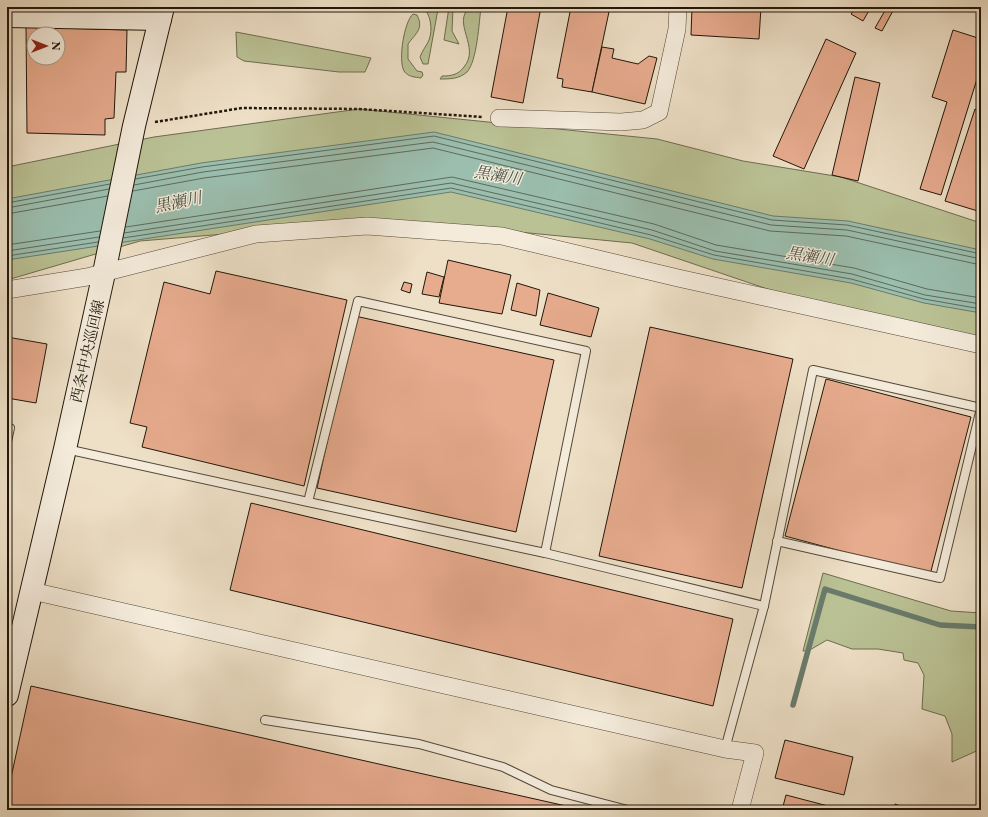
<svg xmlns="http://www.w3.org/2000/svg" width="988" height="817" viewBox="0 0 988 817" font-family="'EB Garamond','Noto Serif JP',serif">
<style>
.green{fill:#bac295;stroke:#6d6c50}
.water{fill:#9bbeae;stroke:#6a7b6c}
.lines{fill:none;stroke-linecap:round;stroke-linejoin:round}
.shore{stroke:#5e6a5c;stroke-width:1}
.stream{stroke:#6a7b6c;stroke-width:5.5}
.building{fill:#e7ab8e;stroke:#20170a;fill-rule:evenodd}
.lane-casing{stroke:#544939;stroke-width:10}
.street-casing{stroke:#544939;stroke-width:18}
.secondary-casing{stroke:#20170a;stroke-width:24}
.path{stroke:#20170a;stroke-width:2.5;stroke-dasharray:3 2;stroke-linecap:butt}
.lane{stroke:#f4ebdb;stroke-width:8}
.street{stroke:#f4ebdb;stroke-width:17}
.secondary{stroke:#f4ebdb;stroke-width:22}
.labels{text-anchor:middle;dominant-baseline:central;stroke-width:3;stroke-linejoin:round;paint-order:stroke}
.street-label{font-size:15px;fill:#20170a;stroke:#f4ebdb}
.water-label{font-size:16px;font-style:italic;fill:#4b5143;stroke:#f4ebdb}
</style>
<rect width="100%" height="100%" fill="#eee0c7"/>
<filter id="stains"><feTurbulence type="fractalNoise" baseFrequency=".005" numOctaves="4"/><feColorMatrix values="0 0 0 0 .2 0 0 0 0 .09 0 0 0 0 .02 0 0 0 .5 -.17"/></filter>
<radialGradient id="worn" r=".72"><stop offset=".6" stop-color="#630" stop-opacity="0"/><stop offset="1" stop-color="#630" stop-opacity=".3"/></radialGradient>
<g class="green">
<path d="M422 7 438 9 428 64H423L420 57C422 51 427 45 429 40 433 30 431 13 422 7Z"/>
<polygon points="449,7 453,7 452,31 459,44 444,40"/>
<path d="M470 7H481C479 23 477 61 467 72 459 79 450 79 440 79L442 76C451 76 458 75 464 67 481 47 451 23 470 7Z"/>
<path d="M413 14 417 15C424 29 416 33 408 44V59L417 71 422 72 423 75 421 78C415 77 408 77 404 71 398 60 404 22 413 14Z"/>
<polygon points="236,32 371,58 365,72 339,72 244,61 237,57"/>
<polygon points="359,109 657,139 743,161 841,177 981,223 981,338 844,315 632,243 395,220 140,241 7,280 7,167 154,137"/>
<polygon points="823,573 951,611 981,613 981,749 952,762 952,734 945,716 922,709 924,675 918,663 904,660 903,653 878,649 852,649 827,640 808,651 803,651"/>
</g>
<polygon class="water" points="434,132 773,216 848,221 976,249 981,250 981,313 924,303 851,283 713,259 650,239 451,192 7,260 7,199 201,163"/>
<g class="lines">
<g class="shore">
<polyline points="135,179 202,167 434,136 772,220 847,225 981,254"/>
<polyline points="134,185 203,172 433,142 771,225 847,230 981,259"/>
<polyline points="133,191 204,178 433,148 770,231 846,236 981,265"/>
<polyline points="7,203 110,184"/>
<polyline points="7,208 109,189"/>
<polyline points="7,214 108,196"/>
<polyline points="126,227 452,177 654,224 716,245 854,268 927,289 981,298"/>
<polyline points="124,233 451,183 652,230 715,251 852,274 925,295 981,304"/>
<polyline points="123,238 451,188 651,235 714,255 851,279 924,299 981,309"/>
<polyline points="7,245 100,231"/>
<polyline points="7,251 99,237"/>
<polyline points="7,256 98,242"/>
</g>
<polyline class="stream" points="793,705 825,589 940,625 981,627"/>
</g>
<g class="building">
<polygon points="508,7 541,7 523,103 491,97"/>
<polygon points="571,7 610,7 592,92 562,87 563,79 557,78"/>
<polygon points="692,7 761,7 759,39 691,35"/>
<polygon points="856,7 871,7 863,21 851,14"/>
<polygon points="887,7 895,7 882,31 875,28"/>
<path d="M26 27 127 30 126 72H116L114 118 105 119V135L27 133ZM34 34H58V58H34Z"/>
<polygon points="953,30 981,39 981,66 941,195 920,189 947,102 932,97"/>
<polygon points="826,39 856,53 804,169 773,156"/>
<polygon points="602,47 614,49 612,58 638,64 649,56 657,58 645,104 592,92"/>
<polygon points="855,77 880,83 858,181 832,175"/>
<polygon points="975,109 981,112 981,212 945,201"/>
<polygon points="448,260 511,275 502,314 439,303"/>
<polygon points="216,271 347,300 304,486 142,447 147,427 130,423 164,282 210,294"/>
<polygon points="427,272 444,277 439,297 422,294"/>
<polygon points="404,282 412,284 410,293 401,290"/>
<polygon points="517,283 540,290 536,316 511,310"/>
<polygon points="548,293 599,308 591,337 540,325"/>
<polygon points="355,316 554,360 516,532 317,488"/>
<polygon points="650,327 793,359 742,588 599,556"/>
<polygon points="7,337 47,344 36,403 7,398"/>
<polygon points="826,379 971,417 930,575 785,536"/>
<polygon points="251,503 733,619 713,706 230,590"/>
<polygon points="31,686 584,810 7,810 7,796"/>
<polygon points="785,740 853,757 844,795 775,778"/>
<polygon points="786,795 832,807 831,810 782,810"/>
<polygon points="895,804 912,810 893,810"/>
</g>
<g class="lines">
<g class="lane-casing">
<g id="lane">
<polyline points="7,427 10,428 7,442"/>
<polyline points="66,449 308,502 358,301 586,351 545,553 308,502"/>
<polyline points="545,553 764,606 725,749"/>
<polyline points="764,606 813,370 981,408 940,578 777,541"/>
<polyline points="265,720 419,744 503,767 551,790 628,810"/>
</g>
</g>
<g class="street-casing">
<g id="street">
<polyline points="499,118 621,122 643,120 659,112 677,29 678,7"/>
<polyline points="7,290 87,277 256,234 367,226 502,236 678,278 981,345"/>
<polyline points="32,591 725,749 755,753 740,810"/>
</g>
</g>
<g class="secondary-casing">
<g id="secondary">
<polyline points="7,16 160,19"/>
<polyline points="7,695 65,449 104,273 134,126 163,7"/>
</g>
</g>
<polyline class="path" points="155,122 242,108 359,109 483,117"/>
<use href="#lane" class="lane"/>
<use href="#street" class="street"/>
<use href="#secondary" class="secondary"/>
</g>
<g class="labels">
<g class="street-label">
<text transform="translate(87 351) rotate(-77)">西条中央巡回線</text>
</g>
<g class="water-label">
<text transform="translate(498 175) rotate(9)">黒瀬川</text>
<text transform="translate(178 202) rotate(-12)">黒瀬川</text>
<text transform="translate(810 256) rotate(9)">黒瀬川</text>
</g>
</g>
<rect width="988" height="817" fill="none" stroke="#eee0c7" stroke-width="24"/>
<rect x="8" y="8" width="972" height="801" fill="none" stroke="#20170a" stroke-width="2"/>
<rect x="12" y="12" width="964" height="793" fill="none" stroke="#20170a"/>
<g transform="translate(46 46) rotate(90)"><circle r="19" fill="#f4ebdb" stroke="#9f9687"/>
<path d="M0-3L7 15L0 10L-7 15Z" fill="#8f2418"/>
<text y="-6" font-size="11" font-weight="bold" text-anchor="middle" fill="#20170a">N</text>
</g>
<rect width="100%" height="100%" filter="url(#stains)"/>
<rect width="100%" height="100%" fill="url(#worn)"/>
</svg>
